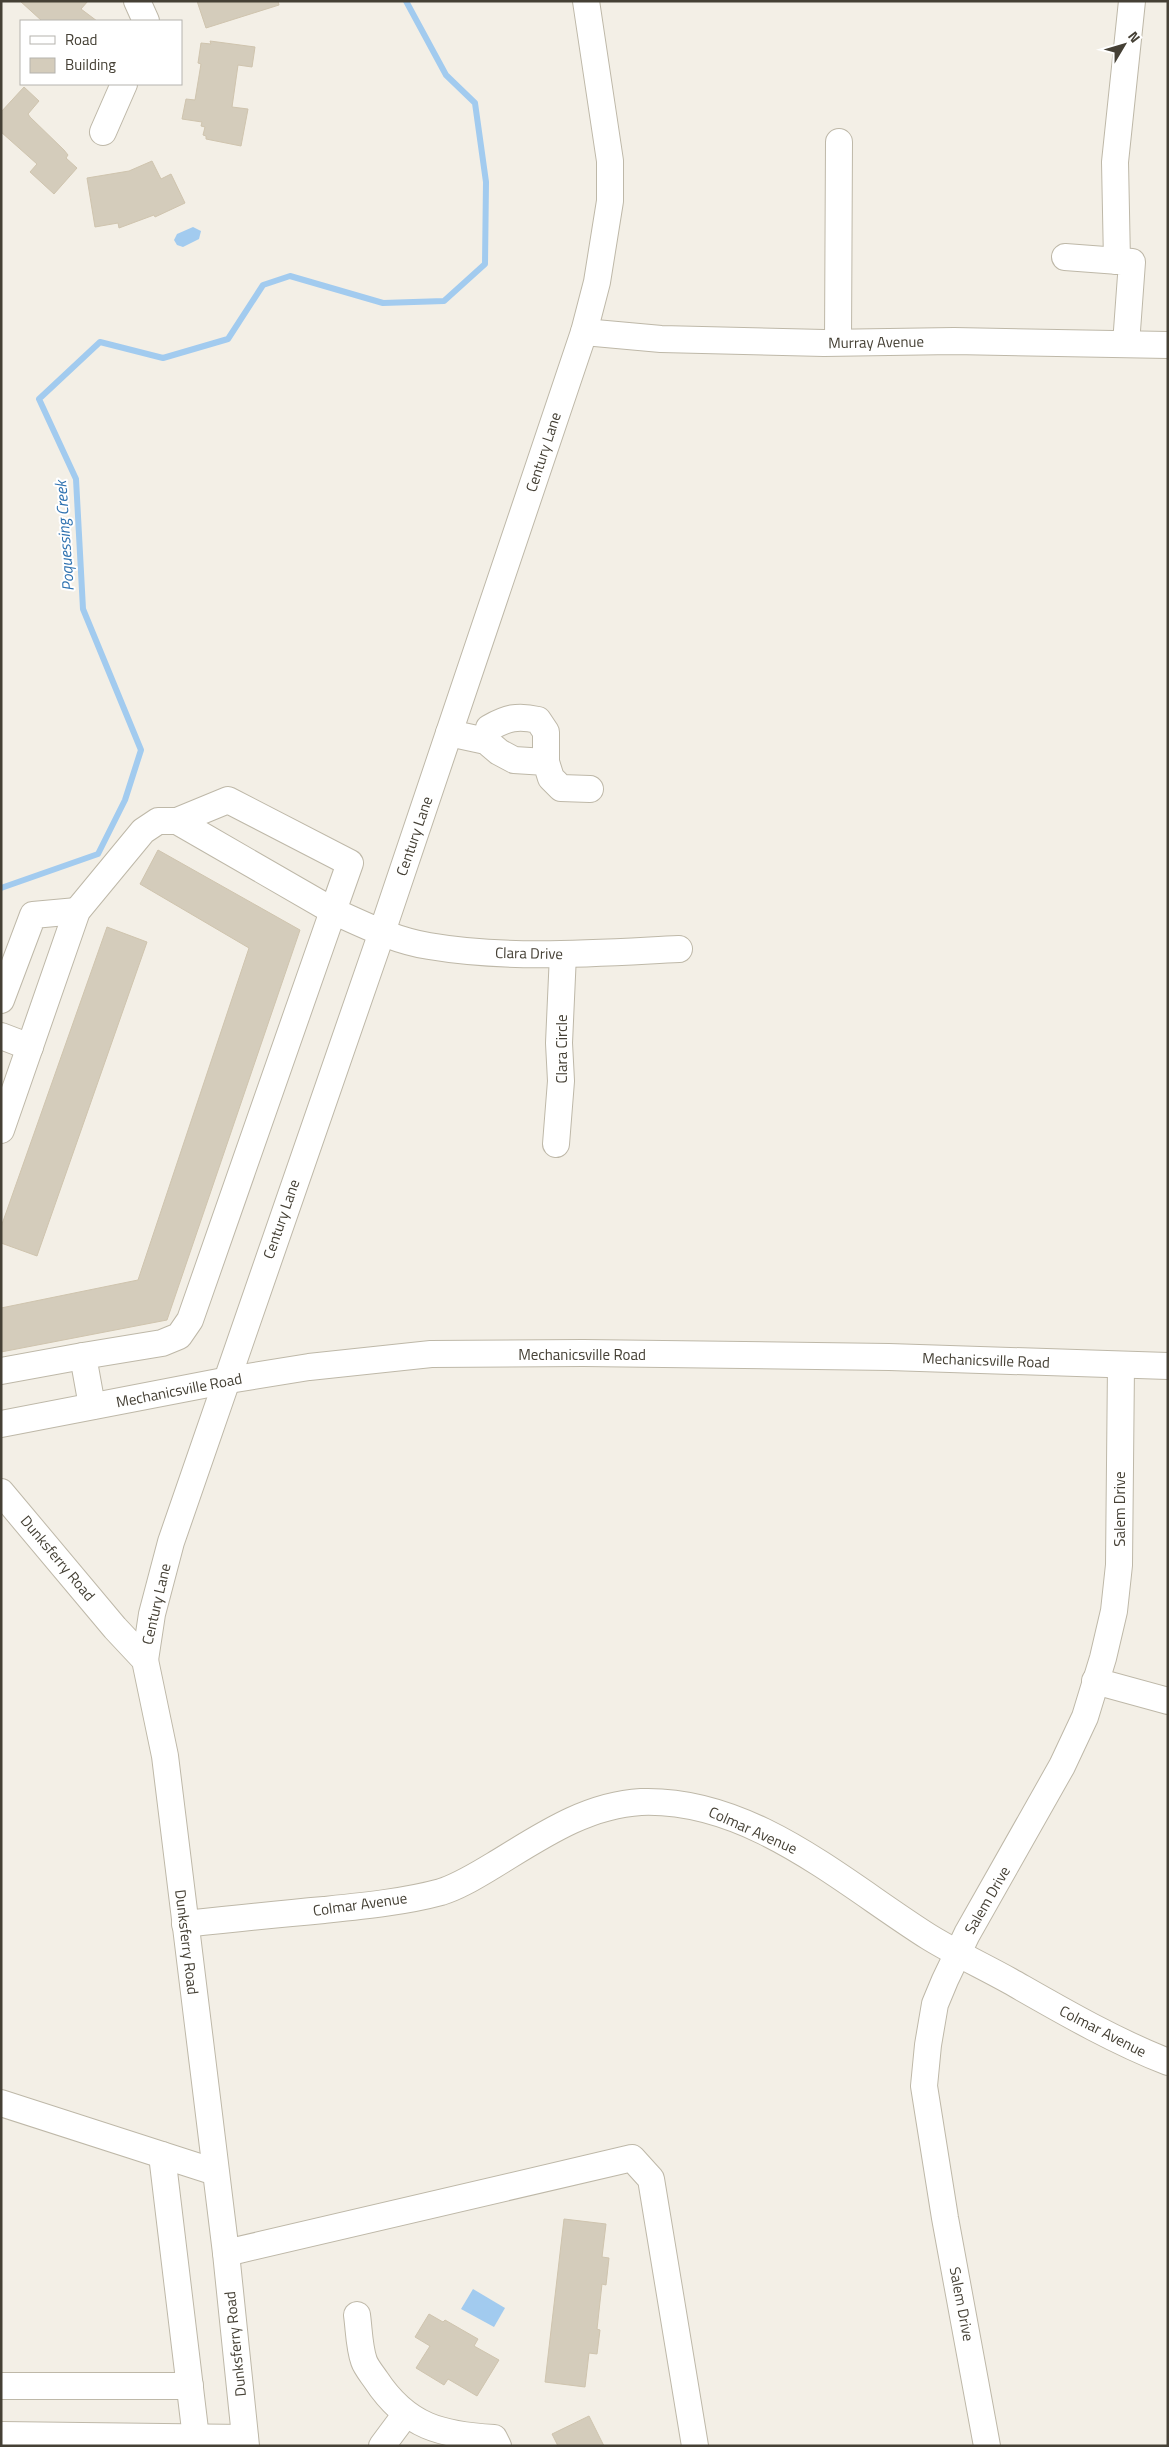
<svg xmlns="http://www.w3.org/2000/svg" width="1169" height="2447" viewBox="0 0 1169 2447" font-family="'Titillium Web',sans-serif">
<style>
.water{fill:#a2cbef}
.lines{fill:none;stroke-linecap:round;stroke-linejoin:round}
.stream{stroke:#a2cbef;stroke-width:6}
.building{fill:#d4ccbb;stroke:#cfc4ae}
.minor-casing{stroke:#beb8a8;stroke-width:28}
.minor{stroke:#fff;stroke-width:26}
.labels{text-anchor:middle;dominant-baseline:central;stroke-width:4;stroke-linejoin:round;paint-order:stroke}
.street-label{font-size:15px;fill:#454035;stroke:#fff}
.water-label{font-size:16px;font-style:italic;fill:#2f72b0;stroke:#fff}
</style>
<rect width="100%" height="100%" fill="#f3efe6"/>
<g class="water">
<polygon points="193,227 201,231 199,239 183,247 177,245 174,240 177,234"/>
<polygon points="473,2289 505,2308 494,2327 461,2309"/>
</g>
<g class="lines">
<polyline class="stream" points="1,888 98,854 125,800 141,750 83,609 76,479 39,399 100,342 163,358 228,339 263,285 290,276 383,303 444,301 485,264 486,182 475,103 446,75 406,1"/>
</g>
<g class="building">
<polygon points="20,1 88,1 81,9 97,21 42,21"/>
<polygon points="197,1 278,1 279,5 206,28"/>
<polygon points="210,41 255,47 252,67 238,65 232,107 248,109 241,146 206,139 206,136 203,135 205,127 201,126 202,122 182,119 186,99 195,100 201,64 198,63 201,43 211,44"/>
<polygon points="24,87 39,101 28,114 30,117 64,150 68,155 66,158 77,168 54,194 30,172 37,164 1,132 1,112"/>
<polygon points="152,161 161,179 171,174 185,203 155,217 154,215 119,228 118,223 95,227 87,178 129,171"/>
<polygon points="158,850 300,930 167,1320 1,1352 1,1308 138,1280 249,948 140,884"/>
<polygon points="107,927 147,942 37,1256 1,1243 1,1227"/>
<polygon points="564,2219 606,2224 602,2257 609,2258 606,2285 602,2284 597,2329 600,2330 597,2354 589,2353 585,2387 545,2382"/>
<polygon points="429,2314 443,2322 445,2320 478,2339 474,2346 499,2360 477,2396 448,2379 444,2385 416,2368 430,2346 415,2337"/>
<polygon points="589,2416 604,2446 558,2446 552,2434"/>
</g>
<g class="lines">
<g class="minor-casing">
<g id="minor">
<polyline points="137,1 146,21"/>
<polyline points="103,132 124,84"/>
<polyline points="1065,257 1132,262 1126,344"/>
<polyline points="1117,261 1115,162 1132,1"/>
<polyline points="584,332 661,339 824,343 954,341 1168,345"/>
<polyline points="838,342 839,142"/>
<polyline points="449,733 486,741 499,752 514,760 546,762 551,778 561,788 590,789"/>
<path d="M486 741 489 728C507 718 517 715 538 720L546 732V762"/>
<polyline points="1,1000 33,915 77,911"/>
<polyline points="1,1036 30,1047"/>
<polyline points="1,1130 77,911 143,831 158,821 177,821 228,800 350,863 333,911 177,821"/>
<polyline points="556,1144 561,1081 559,1043 563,954"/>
<polyline points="1,1371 83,1356"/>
<path d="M92 1406 83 1356 162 1343 179 1336 190 1320 333 911C364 925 396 941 429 946 511 960 597 953 679 949"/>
<polyline points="1,1424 229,1380 309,1367 431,1354 583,1353 889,1357 1168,1366"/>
<polyline points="1,1492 115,1628 145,1660 165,1756 226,2253 246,2446"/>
<polyline points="145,1660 152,1614 171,1542 382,932 584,332 597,282 610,201 610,161 586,1"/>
<polyline points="1095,1681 1168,1701"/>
<path d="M185 1924C231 1919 278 1914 324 1910 363 1906 404 1902 441 1892 460 1886 477 1875 494 1865 540 1837 586 1805 641 1802 751 1798 842 1882 929 1937 955 1953 983 1966 1010 1981 1061 2010 1112 2040 1168 2062"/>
<polyline points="1,2103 215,2172"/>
<polyline points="162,2155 196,2438"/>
<polyline points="226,2253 632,2158 651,2179 695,2446"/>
<path d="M357 2315C359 2329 359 2347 364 2361 366 2367 372 2374 376 2380 407 2427 442 2435 494 2438L498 2446"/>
<polyline points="1,2386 190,2386"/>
<polyline points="1,2435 245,2438"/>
<polyline points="382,2446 405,2415"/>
<polyline points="987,2446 945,2218 924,2086 928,2045 935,2004 945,1980 967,1934 1062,1766 1085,1717 1103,1658 1114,1611 1119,1565 1121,1365"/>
</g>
</g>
<use href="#minor" class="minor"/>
</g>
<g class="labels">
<g class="street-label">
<text transform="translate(876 342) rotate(-1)">Murray Avenue</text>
<text transform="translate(543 452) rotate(-72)">Century Lane</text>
<text transform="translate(414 836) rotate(-71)">Century Lane</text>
<text transform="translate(529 953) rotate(1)">Clara Drive</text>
<text transform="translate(561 1049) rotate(-90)">Clara Circle</text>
<text transform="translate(281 1219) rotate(-71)">Century Lane</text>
<text x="582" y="1354">Mechanicsville Road</text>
<text transform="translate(986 1360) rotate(2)">Mechanicsville Road</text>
<text transform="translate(179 1390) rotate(-11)">Mechanicsville Road</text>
<text transform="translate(1119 1509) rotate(-90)">Salem Drive</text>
<text transform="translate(58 1558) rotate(50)">Dunksferry Road</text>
<text transform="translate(156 1604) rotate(-77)">Century Lane</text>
<text transform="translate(753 1830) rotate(24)">Colmar Avenue</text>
<text transform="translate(987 1900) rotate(-60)">Salem Drive</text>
<text transform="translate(360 1904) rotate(-8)">Colmar Avenue</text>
<text transform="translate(187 1942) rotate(83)">Dunksferry Road</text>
<text transform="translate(1103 2031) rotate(27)">Colmar Avenue</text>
<text transform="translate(962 2304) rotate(79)">Salem Drive</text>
<text transform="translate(235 2344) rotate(-96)">Dunksferry Road</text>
</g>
<g class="water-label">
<text transform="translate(64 536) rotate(-94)">Poquessing Creek</text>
</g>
</g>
<rect width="1169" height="2447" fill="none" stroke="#454035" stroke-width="5"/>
<rect x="20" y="20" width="162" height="65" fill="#ffffff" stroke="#b5b3ae"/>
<rect x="30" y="36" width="25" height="8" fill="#ffffff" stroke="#b5b3ae"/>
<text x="65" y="45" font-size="15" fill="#454035">Road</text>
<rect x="30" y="58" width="25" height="15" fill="#d4ccbb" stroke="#b5b3ae"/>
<text x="65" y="70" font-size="15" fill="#454035">Building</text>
<g transform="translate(1124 45) rotate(52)" stroke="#ffffff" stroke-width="4" paint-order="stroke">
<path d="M0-4L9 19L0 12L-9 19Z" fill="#454035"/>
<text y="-8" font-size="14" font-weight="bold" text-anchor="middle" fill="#454035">N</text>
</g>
</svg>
